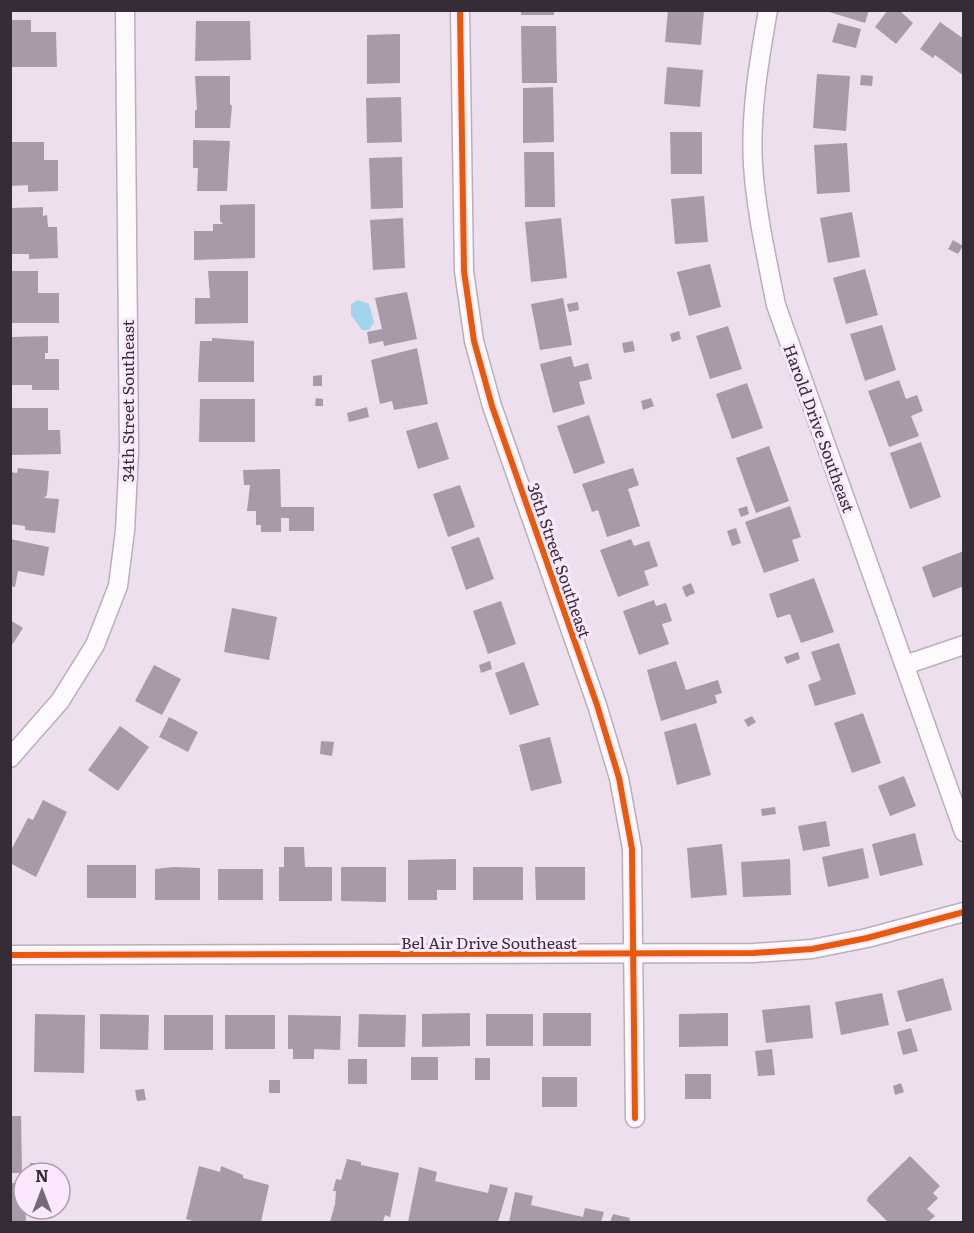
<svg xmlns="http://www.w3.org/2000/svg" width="974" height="1233" viewBox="0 0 974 1233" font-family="Literata,serif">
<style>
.water{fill:#a3d4ee}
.building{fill:#a99aaa}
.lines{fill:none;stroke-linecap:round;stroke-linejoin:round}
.street-casing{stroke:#b9afba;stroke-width:21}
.street{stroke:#fcfafc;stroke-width:18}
.cycleway-casing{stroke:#fce8fe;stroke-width:10}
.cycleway{stroke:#e8590c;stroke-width:6}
.labels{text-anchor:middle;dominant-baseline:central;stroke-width:6;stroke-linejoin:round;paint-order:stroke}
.street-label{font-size:16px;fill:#362c37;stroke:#fce8fe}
</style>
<rect width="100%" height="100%" fill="#eddfee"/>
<polygon class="water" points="358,300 369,304 374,322 369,330 362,330 351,315 351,304"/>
<g class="building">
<rect x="521" y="10" width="33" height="5"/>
<polygon points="668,10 704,10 701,45 665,42"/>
<polygon points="823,10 869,10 865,23"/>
<polygon points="888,10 899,10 913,23 896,44 875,27"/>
<polygon points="10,20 31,20 31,32 56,32 57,67 10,67"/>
<polygon points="196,21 250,21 251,60 195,61"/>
<polygon points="940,22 964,39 964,76 935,55 933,58 920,49"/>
<polygon points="838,23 861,29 856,48 832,42"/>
<polygon points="521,26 556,26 557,83 522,83"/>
<polygon points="400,34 400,83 367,84 367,35"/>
<polygon points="667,67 703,70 700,107 664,104"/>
<polygon points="817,74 850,76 846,131 813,128"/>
<polygon points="861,75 873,76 872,86 860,85"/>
<polygon points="195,76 230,76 230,104 232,106 230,128 195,128 195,110 197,110"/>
<polygon points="553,87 554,142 523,143 523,88"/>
<polygon points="401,97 402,142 367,143 366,98"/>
<polygon points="670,132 702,132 702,174 671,174"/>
<polygon points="193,140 230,141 227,191 197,191 198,168 193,168"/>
<polygon points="10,142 44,142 44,160 58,160 58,191 28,192 28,185 10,186"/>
<polygon points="847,143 850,192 817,194 814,145"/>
<polygon points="524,152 554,152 555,207 525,207"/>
<polygon points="402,157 403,208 371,209 369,158"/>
<polygon points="704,196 708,242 675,244 671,199"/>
<polygon points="255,204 255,258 194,260 194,231 213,231 213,224 223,224 220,221 220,205"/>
<polygon points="43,207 43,216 47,215 48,227 57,227 58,258 29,259 29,254 10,254 10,208"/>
<polygon points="852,212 860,257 828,263 820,218"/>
<polygon points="403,218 405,268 373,270 370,220"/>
<polygon points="561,218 567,278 531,282 525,222"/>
<polygon points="953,240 963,246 958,254 948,249"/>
<polygon points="710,264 721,307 689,316 677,272"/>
<polygon points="865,269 878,315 846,324 833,278"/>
<polygon points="10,271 38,271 38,293 59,293 59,323 10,323"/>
<polygon points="208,271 248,271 248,323 195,324 195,298 210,298"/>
<polygon points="407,292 417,339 384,346 383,341 369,344 367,332 382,329 375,298"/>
<polygon points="563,298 572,345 540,350 531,304"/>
<polygon points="578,302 579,310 569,312 567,304"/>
<polygon points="882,325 896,370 865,381 850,334"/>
<polygon points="728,326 742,369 710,379 696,336"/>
<polygon points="679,331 681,339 672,342 670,334"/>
<polygon points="48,336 48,353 45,353 45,359 59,359 59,390 32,390 32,385 10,385 10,337"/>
<polygon points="212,338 254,341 254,382 198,382 200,341 212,341"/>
<polygon points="633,341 635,351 624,353 622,343"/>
<polygon points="417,348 428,404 394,410 392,401 380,404 371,360"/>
<polygon points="571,356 574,367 588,363 592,379 579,382 585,404 553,413 540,364"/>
<polygon points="322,375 322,386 313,386 313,376"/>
<polygon points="899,380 906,399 917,395 923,411 911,416 919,436 889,447 868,391"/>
<polygon points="747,383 763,428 732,439 716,394"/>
<polygon points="316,398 323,399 323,406 315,406"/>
<polygon points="651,398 654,406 643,410 641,401"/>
<polygon points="200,399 255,399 255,442 199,442"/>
<polygon points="367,407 369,417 349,422 347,413"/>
<polygon points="11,408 48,408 48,430 60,430 61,454 12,455"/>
<polygon points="589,415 605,463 574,474 557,426"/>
<polygon points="437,422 449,459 418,469 406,431"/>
<polygon points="921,442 941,497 910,509 890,453"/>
<polygon points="769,446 789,501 756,513 736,458"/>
<polygon points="18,468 49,471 47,495 44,498 59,499 55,533 25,530 25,526 10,524 10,472 17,473"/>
<polygon points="633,468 639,485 628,489 640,526 607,537 598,510 592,512 582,484"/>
<polygon points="280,469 281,507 314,507 314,531 289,531 289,518 281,518 281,532 261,532 261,525 256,525 256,511 247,511 250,485 244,485 243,470"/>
<polygon points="460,485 475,527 448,537 433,494"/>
<polygon points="747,506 749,514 741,517 738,509"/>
<polygon points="790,506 801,537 792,540 799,561 764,573 745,522"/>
<polygon points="736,528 741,543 732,546 727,531"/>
<polygon points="479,537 494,579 466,590 451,547"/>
<polygon points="10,539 49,547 44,576 18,571 15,587 10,586"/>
<polygon points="631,539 634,546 649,541 658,566 644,571 649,585 618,597 600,550"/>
<polygon points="964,551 964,586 933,598 922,567"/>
<polygon points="814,578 834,632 801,643 790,614 777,618 769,594"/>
<polygon points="691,583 695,593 686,597 682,587"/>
<polygon points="654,600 656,606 666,603 672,621 662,624 669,644 639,655 623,611"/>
<polygon points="501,601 516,644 488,654 473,611"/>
<polygon points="232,608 277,617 269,660 224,652"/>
<polygon points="10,620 23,628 10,648"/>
<polygon points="839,643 856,694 815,706 808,685 821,680 811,652"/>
<polygon points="798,652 800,659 787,664 784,657"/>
<polygon points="490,661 492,669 481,673 479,665"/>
<polygon points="676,661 686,690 718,680 722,693 715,695 717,703 661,721 647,670"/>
<polygon points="524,662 539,705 510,715 495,673"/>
<polygon points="154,665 181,679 162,715 135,701"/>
<polygon points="863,713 881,763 852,773 834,723"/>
<polygon points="752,716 756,722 748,727 744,720"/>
<polygon points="169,717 198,732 188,752 159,737"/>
<polygon points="696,723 711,775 677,785 664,732"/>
<polygon points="120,726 149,747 118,791 88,770"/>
<polygon points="550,737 562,783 531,791 519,745"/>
<polygon points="321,741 334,742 332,756 320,754"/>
<polygon points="904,776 916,806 890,816 878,786"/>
<polygon points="43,800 67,812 36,877 10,863 10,852 28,818 33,820"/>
<polygon points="775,807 776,814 762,816 761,809"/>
<polygon points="826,821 830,846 803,851 798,826"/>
<polygon points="915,833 923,865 880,876 872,844"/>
<polygon points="722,844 727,895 691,898 687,848"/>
<polygon points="284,847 304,847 305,867 332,867 332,901 279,901 279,867 284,867"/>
<polygon points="863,848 869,878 828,887 822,857"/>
<polygon points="456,859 456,890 437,890 437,900 408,900 408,860"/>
<polygon points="790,859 791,895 743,897 741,862"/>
<rect x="87" y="865" width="49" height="33"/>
<polygon points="174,867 200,868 200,900 155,900 155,869"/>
<polygon points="341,867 386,867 386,902 341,901"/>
<rect x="473" y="867" width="50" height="33"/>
<polygon points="535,867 585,867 585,900 536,900"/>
<rect x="218" y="869" width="45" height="31"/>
<polygon points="943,978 952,1010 906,1022 897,991"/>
<polygon points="882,993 889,1025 841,1035 835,1002"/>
<polygon points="810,1005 813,1038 766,1043 762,1010"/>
<polygon points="470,1013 470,1046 422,1047 422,1014"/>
<rect x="543" y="1013" width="48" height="33"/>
<polygon points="728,1013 728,1046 679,1047 679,1014"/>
<polygon points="35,1014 85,1015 84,1073 34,1072"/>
<polygon points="100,1014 149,1015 148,1050 100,1049"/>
<polygon points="359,1014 406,1015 405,1047 358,1047"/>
<rect x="486" y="1014" width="47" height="32"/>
<rect x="164" y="1015" width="49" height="35"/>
<rect x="225" y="1015" width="50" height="34"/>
<polygon points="288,1015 341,1016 340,1050 314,1049 314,1059 293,1059 293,1049 288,1049"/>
<polygon points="911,1028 918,1051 903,1055 897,1032"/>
<polygon points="772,1049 775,1075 758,1076 755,1051"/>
<rect x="411" y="1057" width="27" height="23"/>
<rect x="475" y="1058" width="15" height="22"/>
<rect x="348" y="1059" width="19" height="25"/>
<rect x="685" y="1074" width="26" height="25"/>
<rect x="542" y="1077" width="35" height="30"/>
<rect x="269" y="1080" width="11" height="13"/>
<polygon points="901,1083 904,1092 895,1095 893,1086"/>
<polygon points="144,1089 146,1100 137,1101 135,1090"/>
<polygon points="10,1116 21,1116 22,1173 10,1173"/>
<polygon points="910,1156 940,1186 933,1193 938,1198 927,1209 935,1216 928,1222 888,1222 867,1201 868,1197"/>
<polygon points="347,1159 361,1162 361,1165 399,1173 390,1217 385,1215 383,1222 330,1222 335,1204 336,1191 333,1191 336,1179 341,1180"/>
<rect x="30" y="1163" width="9" height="10"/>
<polygon points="199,1166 220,1172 221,1166 243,1175 243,1178 269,1185 261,1222 197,1222 186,1219"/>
<polygon points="419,1167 437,1172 435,1181 488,1193 490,1184 508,1188 498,1222 408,1222"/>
<polygon points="10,1183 24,1183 26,1222 10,1222"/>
<polygon points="515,1192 533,1196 531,1205 583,1217 585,1208 604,1212 601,1222 509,1222"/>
<polygon points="613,1214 630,1218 629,1222 610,1222"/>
</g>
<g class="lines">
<g class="street-casing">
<g id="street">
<polyline points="460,10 464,271 474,341 492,406 597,705 619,778 632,849 635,1118"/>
<path d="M768 10C759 61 750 113 753 165 756 212 767 259 776 305L964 832"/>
<polyline points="905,665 964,645"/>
<polyline points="10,758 60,701 95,645 118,586 125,531 129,452 125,10"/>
<polyline points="10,955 754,953 812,949 867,938 964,912"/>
</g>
</g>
<use href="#street" class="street"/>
<g class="cycleway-casing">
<g id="cycleway">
<polyline points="460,10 464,271 474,341 492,406 597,705 619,778 632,849 635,1118"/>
<polyline points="10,955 754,953 812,949 867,938 964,912"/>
</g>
</g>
<use href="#cycleway" class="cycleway"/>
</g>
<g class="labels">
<g class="street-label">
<text transform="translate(127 401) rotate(-90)">34th Street Southeast</text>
<text transform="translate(820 428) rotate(70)">Harold Drive Southeast</text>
<text transform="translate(560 560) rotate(71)">36th Street Southeast</text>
<text x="489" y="942">Bel Air Drive Southeast</text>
</g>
</g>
<rect width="974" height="1233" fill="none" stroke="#362c37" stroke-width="24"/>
<g transform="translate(42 1191)"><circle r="28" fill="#fce8fe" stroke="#ad9dae" stroke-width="1.5"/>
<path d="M0-4.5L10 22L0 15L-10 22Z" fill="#766b77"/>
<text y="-9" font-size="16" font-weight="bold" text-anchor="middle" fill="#362c37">N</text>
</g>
</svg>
